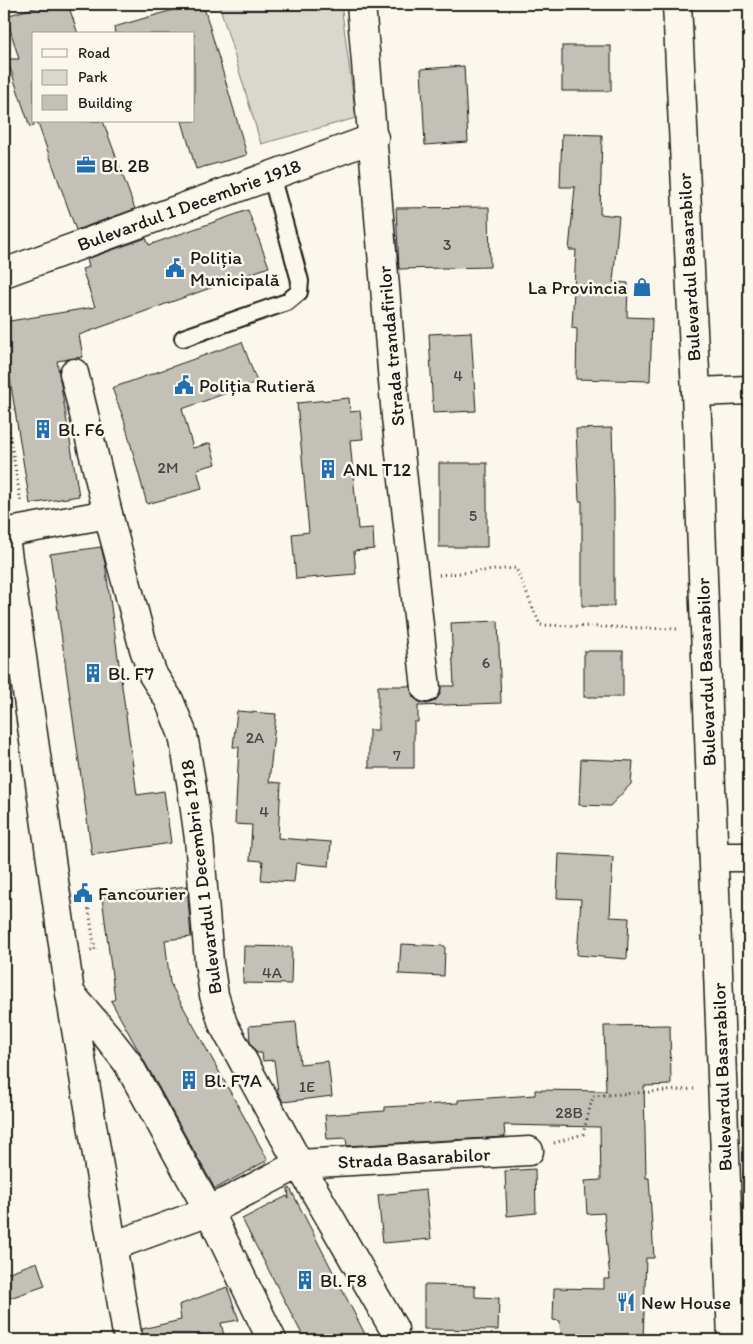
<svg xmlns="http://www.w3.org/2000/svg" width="753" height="1344" viewBox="0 0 753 1344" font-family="Itim,sans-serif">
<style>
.green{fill:#dad7ce;stroke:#7b7a75}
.building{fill:#c3c0b8;stroke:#1c1c1c}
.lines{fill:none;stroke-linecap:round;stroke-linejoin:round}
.lane-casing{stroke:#1c1c1c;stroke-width:20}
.street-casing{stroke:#1c1c1c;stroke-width:31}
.secondary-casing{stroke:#1c1c1c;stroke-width:31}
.primary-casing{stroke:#1c1c1c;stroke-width:31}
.path{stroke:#1c1c1c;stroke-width:3;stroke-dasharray:1 4;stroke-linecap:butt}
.lane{stroke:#fbf7ec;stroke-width:16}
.street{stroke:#fbf7ec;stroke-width:28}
.secondary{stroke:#fbf7ec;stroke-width:28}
.primary{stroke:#fbf7ec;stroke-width:28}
.labels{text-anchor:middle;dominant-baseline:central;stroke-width:5;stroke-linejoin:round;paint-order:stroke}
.number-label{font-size:16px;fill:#464543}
.poi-label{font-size:19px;fill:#1c1c1c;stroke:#fbf7ec;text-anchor:start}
.street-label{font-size:19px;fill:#1c1c1c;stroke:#fbf7ec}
</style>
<rect width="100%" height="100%" fill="#fbf7ec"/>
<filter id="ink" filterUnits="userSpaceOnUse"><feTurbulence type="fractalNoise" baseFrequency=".02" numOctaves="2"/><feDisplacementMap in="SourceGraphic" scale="10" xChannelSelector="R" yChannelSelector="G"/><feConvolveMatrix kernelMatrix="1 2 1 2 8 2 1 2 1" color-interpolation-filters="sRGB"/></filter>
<g filter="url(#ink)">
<polygon class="green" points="219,4 341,4 356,118 261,144"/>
<g class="building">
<polygon points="47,4 68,4 78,34 34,34 34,126 30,127 7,59 19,59 6,16"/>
<polygon points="194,4 203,4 247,155 196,169 182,121 194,121 194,34 115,34 114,27"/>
<rect x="562" y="46" width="49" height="45"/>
<polygon points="464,66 468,142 425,145 421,69"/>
<polygon points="37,121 103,121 135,209 76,230"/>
<polygon points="562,134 602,135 600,214 619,216 613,282 628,283 627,317 652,318 650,381 576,379 577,329 572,328 576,250 569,250 575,187 560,187"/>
<polygon points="489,207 490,267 399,269 396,208"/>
<polygon points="248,210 269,267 79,335 83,357 57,361 79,496 30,504 4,342 4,322 95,307 82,269 89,267 87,259 146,238 149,245"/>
<polygon points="471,332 476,411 433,413 429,334"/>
<polygon points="242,342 257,382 182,409 193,448 210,443 216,464 197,469 202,489 147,504 124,420 112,388"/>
<polygon points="349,398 350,412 360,411 363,439 350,440 358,529 373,528 374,549 354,551 356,574 296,579 292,534 309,532 297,403"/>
<polygon points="612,428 614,501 614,606 582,606 582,501 579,501 576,429"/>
<rect x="439" y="463" width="48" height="84"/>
<polygon points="101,547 105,563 137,795 164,791 171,843 92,855 50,554"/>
<polygon points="498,621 501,703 418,706 418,722 414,722 414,768 369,768 369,730 378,730 378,686 410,686 413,697 419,702 427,704 435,701 440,694 441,686 454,686 451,623"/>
<rect x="584" y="651" width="39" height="46"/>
<polygon points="237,711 276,714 269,782 281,783 278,838 331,842 329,866 296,863 294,882 261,880 263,861 250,860 252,825 235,824 239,747 233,747"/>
<polygon points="581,759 633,761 631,784 610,806 579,805"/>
<polygon points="559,854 613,857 610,917 629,918 627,959 577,955 581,899 557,898"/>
<polygon points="187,886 191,937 165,940 170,983 268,1160 215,1189 111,1001 115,999 102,897"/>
<polygon points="401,944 445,946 444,976 399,974"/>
<polygon points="244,946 292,947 291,984 243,983"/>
<polygon points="296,1022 300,1064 328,1061 332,1096 283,1102 278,1092 274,1060 263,1061 262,1053 257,1053 250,1042 249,1026"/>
<polygon points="670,1025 671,1085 644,1086 646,1178 649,1178 654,1258 646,1258 643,1340 561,1340 560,1321 553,1320 554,1288 604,1289 604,1279 610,1279 604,1213 587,1214 585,1181 601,1180 600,1127 504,1125 505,1137 347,1146 346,1138 327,1139 325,1115 385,1111 385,1107 458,1103 458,1100 535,1095 535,1090 606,1091 604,1026"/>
<polygon points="535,1169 536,1213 507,1216 505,1171"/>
<polygon points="290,1188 368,1340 305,1340 242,1219 287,1196 289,1199 288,1189"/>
<polygon points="426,1190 431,1239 383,1243 378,1195"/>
<polygon points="37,1262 45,1286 4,1300 4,1274"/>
<polygon points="424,1285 475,1286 475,1297 499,1298 498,1330 424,1329"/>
<polygon points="227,1287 239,1320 221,1323 225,1340 143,1340 142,1329 181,1320 179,1305"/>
</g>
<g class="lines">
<g class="lane-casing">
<polyline id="lane" points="183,338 287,302 299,292 300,281 271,175"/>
</g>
<g class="street-casing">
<g id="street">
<polyline points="361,4 396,417 426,688"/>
<polyline points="4,273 374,138"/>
<polyline points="74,373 108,514 144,649 153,675 169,700 183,735 191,781 199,839 209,962 214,995 223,1024 299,1164 394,1329"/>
<polyline points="696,392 749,390"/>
<polyline points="4,533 108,514"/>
<polyline points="714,857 749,857"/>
<polyline points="70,993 106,1035 127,1062 209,1211 272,1340"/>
<polyline points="113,1246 209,1211 299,1164 529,1151"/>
</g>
</g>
<g class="secondary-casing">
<polyline id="secondary" points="677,4 696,392 732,1340"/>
</g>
<g class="primary-casing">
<polyline id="primary" points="4,531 70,993 128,1340"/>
</g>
<g class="path">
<polyline points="4,401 21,503"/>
<polyline points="439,575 516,568 540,625 677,629"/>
<polyline points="88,904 95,950 90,950"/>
<polyline points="554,1143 583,1134 593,1096 694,1089"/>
</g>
<use href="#lane" class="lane"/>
<use href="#street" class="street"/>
<use href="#secondary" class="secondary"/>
<use href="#primary" class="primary"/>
</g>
</g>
<defs>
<g id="office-bare" transform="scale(1.5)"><path d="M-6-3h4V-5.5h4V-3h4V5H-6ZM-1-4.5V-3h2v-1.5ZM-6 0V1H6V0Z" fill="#1f6fb2" stroke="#fbf7ec" stroke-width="2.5" paint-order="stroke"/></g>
<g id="civic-bare" transform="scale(1.5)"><path d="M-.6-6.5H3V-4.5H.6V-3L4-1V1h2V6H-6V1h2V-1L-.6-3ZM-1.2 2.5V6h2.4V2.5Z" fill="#1f6fb2" stroke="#fbf7ec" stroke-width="2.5" paint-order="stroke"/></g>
<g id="shop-bare" transform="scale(1.5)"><path d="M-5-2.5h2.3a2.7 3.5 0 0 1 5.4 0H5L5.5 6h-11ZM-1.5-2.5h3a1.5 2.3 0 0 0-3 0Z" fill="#1f6fb2" stroke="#fbf7ec" stroke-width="2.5" paint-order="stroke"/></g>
<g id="building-bare" transform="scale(1.5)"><path d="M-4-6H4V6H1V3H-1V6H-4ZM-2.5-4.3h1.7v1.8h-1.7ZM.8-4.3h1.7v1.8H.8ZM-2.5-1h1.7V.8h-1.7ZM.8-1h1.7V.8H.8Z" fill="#1f6fb2" stroke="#fbf7ec" stroke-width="2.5" paint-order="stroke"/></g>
<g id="restaurant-bare" transform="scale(1.5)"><path d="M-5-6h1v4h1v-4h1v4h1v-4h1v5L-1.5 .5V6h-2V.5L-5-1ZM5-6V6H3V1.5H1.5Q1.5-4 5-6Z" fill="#1f6fb2" stroke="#fbf7ec" stroke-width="2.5" paint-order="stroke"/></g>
</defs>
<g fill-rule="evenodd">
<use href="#office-bare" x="86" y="165"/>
<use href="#civic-bare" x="175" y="268"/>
<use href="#shop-bare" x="642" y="287"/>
<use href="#civic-bare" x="184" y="385"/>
<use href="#building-bare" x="43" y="429"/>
<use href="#building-bare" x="328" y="469"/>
<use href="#building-bare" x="93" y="673"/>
<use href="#civic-bare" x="83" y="893"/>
<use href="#building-bare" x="189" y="1080"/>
<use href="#building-bare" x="305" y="1280"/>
<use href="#restaurant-bare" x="626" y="1302"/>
</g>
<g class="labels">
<g class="number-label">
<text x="447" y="244">3</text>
<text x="458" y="375">4</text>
<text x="168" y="467">2M</text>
<text x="473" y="515">5</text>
<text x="486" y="662">6</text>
<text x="255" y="737">2A</text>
<text x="397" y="755">7</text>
<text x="264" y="811">4</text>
<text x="272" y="972">4A</text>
<text x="307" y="1086">1E</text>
<text x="569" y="1112">28B</text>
</g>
<g class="poi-label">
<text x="101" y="165">Bl. 2B</text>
<text x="190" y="257">Poliția<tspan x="190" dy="22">Municipală</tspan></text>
<text x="627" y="287" text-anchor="end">La Provincia</text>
<text x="199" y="385">Poliția Rutieră</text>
<text x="58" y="429">Bl. F6</text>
<text x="343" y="469">ANL T12</text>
<text x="108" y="673">Bl. F7</text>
<text x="98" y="893">Fancourier</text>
<text x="204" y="1080">Bl. F7A</text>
<text x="320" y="1280">Bl. F8</text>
<text x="641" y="1302">New House</text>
</g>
<g class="street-label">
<text transform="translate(189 205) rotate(-20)">Bulevardul 1 Decembrie 1918</text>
<text transform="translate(689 267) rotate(-93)">Bulevardul Basarabilor</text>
<text transform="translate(391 346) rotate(-95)">Strada trandafirilor</text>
<text transform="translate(706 672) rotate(-92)">Bulevardul Basarabilor</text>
<text transform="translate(201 877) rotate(-97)">Bulevardul 1 Decembrie 1918</text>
<text transform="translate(722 1077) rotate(-92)">Bulevardul Basarabilor</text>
<text transform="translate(414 1158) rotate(-3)">Strada Basarabilor</text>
</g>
</g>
<rect width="753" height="1344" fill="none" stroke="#fbf7ec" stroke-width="20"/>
<rect x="10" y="10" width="733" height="1324" fill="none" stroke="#1c1c1c" stroke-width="2" filter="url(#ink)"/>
<rect x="32" y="32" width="162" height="90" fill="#fbf7ec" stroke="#a29f99"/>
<rect x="42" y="49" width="25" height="8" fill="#fbf7ec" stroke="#a29f99"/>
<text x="78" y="58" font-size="15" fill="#1c1c1c">Road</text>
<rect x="42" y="70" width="25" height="15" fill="#dad7ce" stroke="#a29f99"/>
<text x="78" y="82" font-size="15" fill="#1c1c1c">Park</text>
<rect x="42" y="95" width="25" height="15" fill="#c3c0b8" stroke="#a29f99"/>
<text x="78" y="108" font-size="15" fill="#1c1c1c">Building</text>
</svg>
